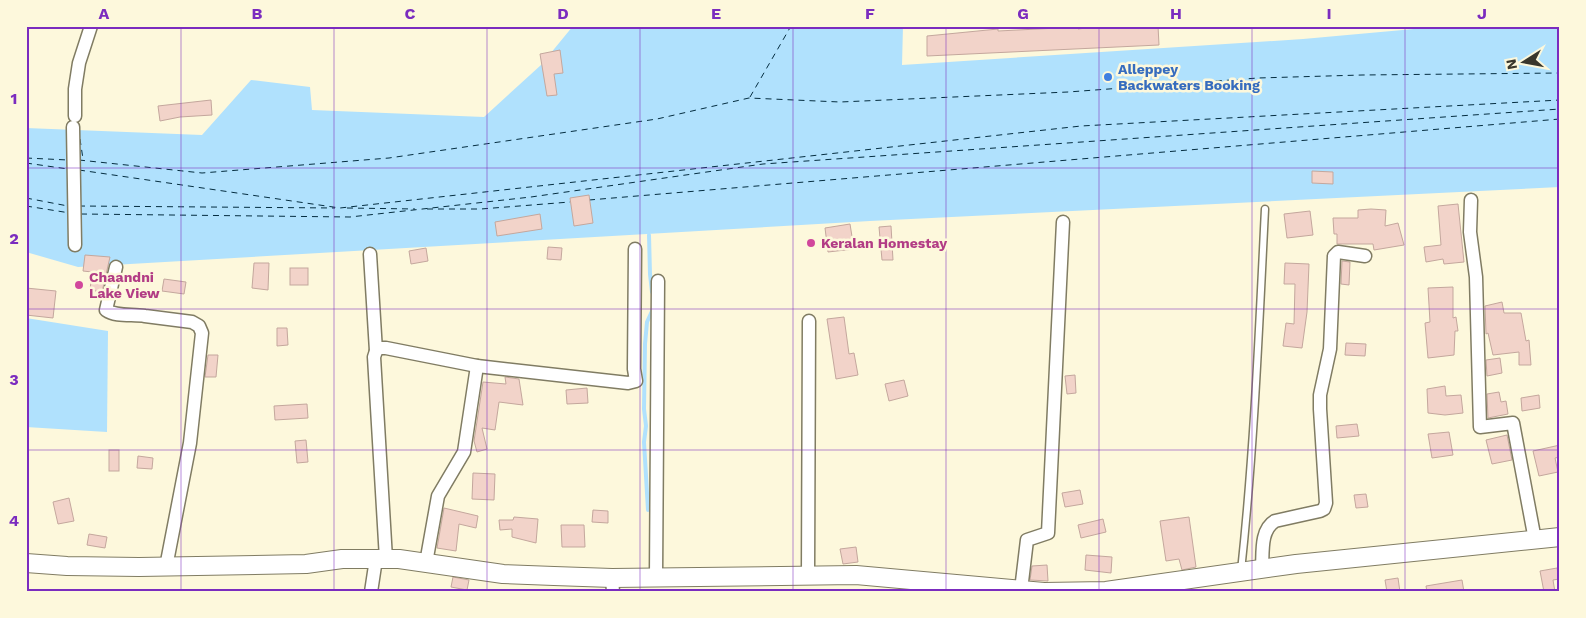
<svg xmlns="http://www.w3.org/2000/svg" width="1586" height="618" viewBox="0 0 1586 618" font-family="'Work Sans',sans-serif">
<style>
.water{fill:#b0e1fd}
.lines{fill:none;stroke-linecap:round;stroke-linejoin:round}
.stream{stroke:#b0e1fd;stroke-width:4}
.ferry{stroke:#042d40;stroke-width:1;stroke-dasharray:6 5;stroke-linecap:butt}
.building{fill:#f2d3c9;stroke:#c4a79d}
.lane-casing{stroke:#807c63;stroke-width:9}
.street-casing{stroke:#807c63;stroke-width:15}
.secondary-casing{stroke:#807c63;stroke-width:20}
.lane{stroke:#fff;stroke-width:6}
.street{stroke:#fff;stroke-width:12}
.secondary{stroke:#fff;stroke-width:18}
.grid{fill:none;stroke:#7b2cbf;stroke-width:1;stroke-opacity:0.55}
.shop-dot{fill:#3f7fe0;stroke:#fdf8dc;stroke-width:2}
.hotel-dot{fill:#d1479c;stroke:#fdf8dc;stroke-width:2}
.labels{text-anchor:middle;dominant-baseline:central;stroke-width:5;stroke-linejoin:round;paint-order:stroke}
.shop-label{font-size:14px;font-weight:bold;fill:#366cbe;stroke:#fdf8dc;text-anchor:start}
.hotel-label{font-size:14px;font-weight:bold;fill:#b23c85;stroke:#fdf8dc;text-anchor:start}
.neatline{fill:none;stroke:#7b2cbf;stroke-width:2}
.grid-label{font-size:16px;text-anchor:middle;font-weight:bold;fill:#7b2cbf}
</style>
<rect width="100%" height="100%" fill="#fdf8dc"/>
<g class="water">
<polygon points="573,26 903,26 902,65 1303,39 1447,26 1560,26 1560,187 870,221 78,267 26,252 26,128 202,135 251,80 310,87 312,110 484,117 541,65"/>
<polygon points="26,318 108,331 107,432 26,427"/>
</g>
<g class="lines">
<g class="stream">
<polyline points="649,235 650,274 652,292"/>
<polyline points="648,510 644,442 646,426 644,409 645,344 647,322 653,309"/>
</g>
<g class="ferry">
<polyline points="750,97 791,26"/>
<polyline points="80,139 83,159"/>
<polyline points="26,158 68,160"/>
<polyline points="79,160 202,173 389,158 657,119 749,98 840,102 1068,92 1258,78 1362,75 1560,73"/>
<polyline points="26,163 68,169"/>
<polyline points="79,170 340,208 1081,126 1560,100"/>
<polyline points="26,198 68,206"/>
<polyline points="589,200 1560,119"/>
<polyline points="26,206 70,213"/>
<polyline points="79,206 335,208"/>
<polyline points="347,208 415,209"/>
<polyline points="427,209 481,209 570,202"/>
<polyline points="81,214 350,217 531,197 763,164 1560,109"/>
</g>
</g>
<g class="building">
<polygon points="1103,26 1158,26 1159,45 927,56 927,36 998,29 998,31 1078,27 1078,29"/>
<polygon points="560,50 563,73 554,74 557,95 547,96 540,54"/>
<polygon points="211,100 212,115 180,117 160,121 158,106"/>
<polygon points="1312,171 1333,172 1333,184 1312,183"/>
<polygon points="589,195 593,223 574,226 570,198"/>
<polygon points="1458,204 1464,262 1444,264 1443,259 1426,262 1424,247 1441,245 1438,206"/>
<polygon points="1371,209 1386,210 1385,226 1398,223 1404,245 1374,250 1373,244 1337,244 1337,234 1334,234 1333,218 1358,218 1358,210"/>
<polygon points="1310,211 1313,235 1287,238 1284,214"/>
<polygon points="540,214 542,229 497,236 495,222"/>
<polygon points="850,224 854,249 828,252 825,228"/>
<polygon points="891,226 893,260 882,260 879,227"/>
<polygon points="548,247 562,248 561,260 547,259"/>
<polygon points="426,248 428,261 411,264 409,251"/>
<polygon points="85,255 110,257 102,292 90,290 92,272 83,271"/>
<polygon points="1342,261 1350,262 1349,285 1341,284"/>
<polygon points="254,263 269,263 268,290 252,288"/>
<polygon points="1285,263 1309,264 1307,312 1302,348 1283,346 1286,323 1294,324 1295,284 1284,284"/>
<rect x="290" y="268" width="18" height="17"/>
<polygon points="164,279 186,282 184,294 162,291"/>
<polygon points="1453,287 1453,318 1456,317 1458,331 1455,331 1454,355 1428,358 1425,323 1430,322 1428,288"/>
<polygon points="26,288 56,291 53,318 26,315"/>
<polygon points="1502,302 1504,313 1521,313 1526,341 1529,340 1531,365 1519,365 1519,352 1493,355 1488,333 1486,334 1485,306"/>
<polygon points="844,317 849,354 854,353 858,375 836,379 827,319"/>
<polygon points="277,328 287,328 288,345 277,346"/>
<polygon points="1346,343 1366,344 1365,356 1345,355"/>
<polygon points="208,355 218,355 216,377 205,377"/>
<polygon points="1500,358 1502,373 1487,376 1486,360"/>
<polygon points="1075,375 1076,393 1067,394 1065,376"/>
<polygon points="505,377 519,379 523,405 499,402 495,430 482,428 487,449 477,452 474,441 483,382 506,384"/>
<polygon points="904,380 908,396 889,401 885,384"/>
<polygon points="1445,386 1446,396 1461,395 1463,413 1445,415 1428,413 1427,389"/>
<polygon points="587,388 588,403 567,404 566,390"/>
<polygon points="1499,392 1501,402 1506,401 1508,414 1488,418 1487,394"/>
<polygon points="1539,395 1540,408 1522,411 1521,398"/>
<polygon points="307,404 308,418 275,420 274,406"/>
<polygon points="1357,424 1359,436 1337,438 1336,426"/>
<polygon points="1449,432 1453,455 1432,458 1428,434"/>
<polygon points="1507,435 1512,460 1492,464 1486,440"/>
<polygon points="306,440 308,462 297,463 295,441"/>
<polygon points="1560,445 1560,457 1555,458 1558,472 1539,476 1533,451"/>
<rect x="109" y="450" width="10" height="21"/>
<polygon points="138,456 153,458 152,469 137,468"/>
<polygon points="473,473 495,474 494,500 472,499"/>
<polygon points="1080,490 1083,504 1065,507 1062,493"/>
<polygon points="1366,494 1368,507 1356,508 1354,495"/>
<polygon points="69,498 74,521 58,524 53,502"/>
<polygon points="444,508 478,516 476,528 459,524 456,551 437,548"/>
<polygon points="593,510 608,511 608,523 592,522"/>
<polygon points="514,517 538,519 536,543 512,537 512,529 500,530 499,520 513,520"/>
<polygon points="1189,517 1196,567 1182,570 1179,559 1166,561 1160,521"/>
<polygon points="1103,519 1106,532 1081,538 1078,525"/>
<polygon points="561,525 584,525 585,547 562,547"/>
<polygon points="89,534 107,537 105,548 87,545"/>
<polygon points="856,547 858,562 843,564 840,549"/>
<polygon points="1086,555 1112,557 1111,573 1085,570"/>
<polygon points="1047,565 1048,581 1030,580 1032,566"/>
<polygon points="1557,568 1559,579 1553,580 1555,592 1544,592 1540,571"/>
<polygon points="453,577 469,580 467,590 451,587"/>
<polygon points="1398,578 1400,592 1387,592 1385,580"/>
<polygon points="1462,580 1464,592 1427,592 1426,586"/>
</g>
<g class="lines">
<g class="lane-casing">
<path id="lane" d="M1241 571C1254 451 1259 330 1265 209"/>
</g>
<g class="street-casing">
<g id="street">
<polyline points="75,116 75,89 79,63 91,26"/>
<polyline points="73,127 75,245"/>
<polyline points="1471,200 1470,232 1476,277 1480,427 1513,423 1535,540"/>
<polyline points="370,254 376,351"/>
<path d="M116 267 106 310C116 317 132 314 145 316 161 318 177 320 192 322L199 326 202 333 190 443 166 567"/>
<polyline points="386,559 374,357 376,351 380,348 386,348 477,366 628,383 636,381 634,369 635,249"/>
<polyline points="426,563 438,496 464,452 477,366"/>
<path d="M1262 569C1263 553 1260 530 1275 521L1320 511 1324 509 1326 503 1320 409V395L1330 349 1334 256 1338 252 1365 256"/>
<polyline points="808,576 809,321"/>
<polyline points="656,577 658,281"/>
<polyline points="612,578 613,592"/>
<polyline points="1021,590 1027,540 1048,533 1063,222"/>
<polyline points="371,592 376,559"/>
</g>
</g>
<g class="secondary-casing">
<polyline id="secondary" points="26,563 67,566 139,567 306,564 342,559 399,559 503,574 554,576 612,578 856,575 1044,592 1106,591 1296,564 1560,537"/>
</g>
<use href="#lane" class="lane"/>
<use href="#street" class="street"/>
<use href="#secondary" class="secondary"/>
</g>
<path class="grid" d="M181 26V592M334 26V592M487 26V592M640 26V592M793 26V592M946 26V592M1099 26V592M1252 26V592M1405 26V592M26 168H1560M26 309H1560M26 450H1560"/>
<circle class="shop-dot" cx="1108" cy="77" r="5"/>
<g class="hotel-dot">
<circle cx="811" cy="243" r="5"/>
<circle cx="79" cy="285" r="5"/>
</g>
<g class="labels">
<g class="shop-label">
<text x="1118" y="69">Alleppey<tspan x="1118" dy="16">Backwaters Booking</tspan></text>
</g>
<g class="hotel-label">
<text x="821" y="243">Keralan Homestay</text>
<text x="89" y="277">Chaandni<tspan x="89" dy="16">Lake View</tspan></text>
</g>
</g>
<rect width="1586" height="618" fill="none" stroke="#fdf8dc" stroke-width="55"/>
<g transform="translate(1524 62) rotate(259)" stroke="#fdf8dc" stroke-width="4" paint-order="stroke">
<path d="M0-4L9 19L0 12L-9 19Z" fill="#39372c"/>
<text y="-8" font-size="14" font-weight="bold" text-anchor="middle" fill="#39372c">N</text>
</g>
<rect x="28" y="28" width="1530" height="562" class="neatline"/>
<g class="grid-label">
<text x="104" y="19">A</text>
<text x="257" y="19">B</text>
<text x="410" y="19">C</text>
<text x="563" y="19">D</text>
<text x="716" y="19">E</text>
<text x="870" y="19">F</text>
<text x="1023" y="19">G</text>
<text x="1176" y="19">H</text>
<text x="1329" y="19">I</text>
<text x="1482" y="19">J</text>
<text x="14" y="104">1</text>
<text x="14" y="244">2</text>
<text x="14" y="385">3</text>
<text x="14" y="526">4</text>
</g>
</svg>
